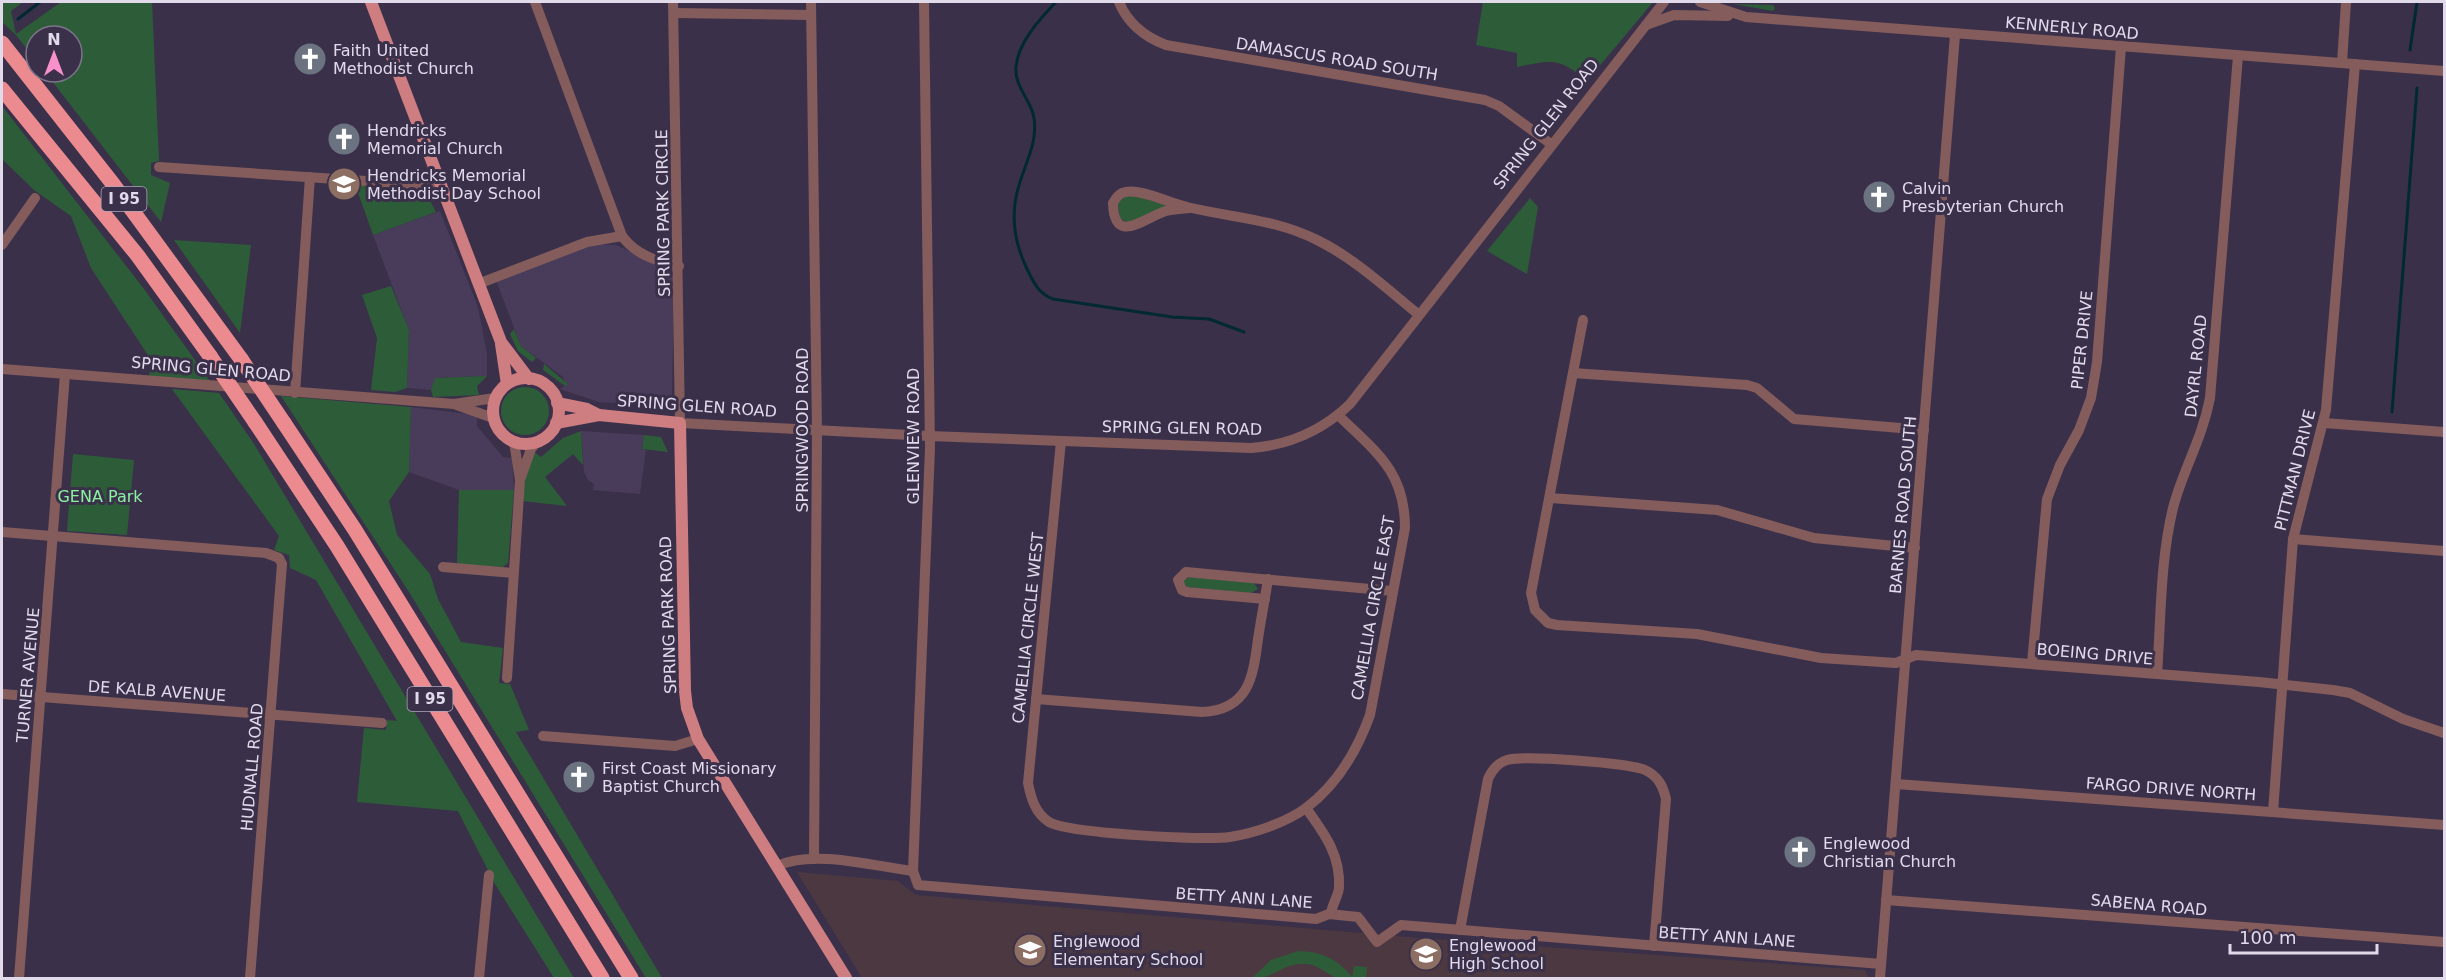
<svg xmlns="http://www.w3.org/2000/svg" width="2446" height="980" viewBox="0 0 2446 980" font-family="'DejaVu Sans',sans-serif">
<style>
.built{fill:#483c5a}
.education{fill:#4b3840}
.green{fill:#2d5d38}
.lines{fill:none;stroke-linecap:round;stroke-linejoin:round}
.stream{stroke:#002933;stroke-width:3}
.minor{stroke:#845c5c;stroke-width:10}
.major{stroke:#ce7e81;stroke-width:12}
.highway{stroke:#eb8b8f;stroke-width:15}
.highway-bridge{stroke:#eb8b8f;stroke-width:15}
.labels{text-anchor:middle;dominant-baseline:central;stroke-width:6;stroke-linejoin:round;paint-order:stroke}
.shield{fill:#3b304a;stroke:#afa7bb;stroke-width:1.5}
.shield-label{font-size:15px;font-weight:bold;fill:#e1daeb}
.street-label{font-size:16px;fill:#e1daeb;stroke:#3b304a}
.poi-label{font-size:16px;fill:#e1daeb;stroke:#3b304a;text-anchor:start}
.park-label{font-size:16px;fill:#8af1a1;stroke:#3b304a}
</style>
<rect width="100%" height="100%" fill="#3b304a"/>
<g class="built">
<polygon points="440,211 478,307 487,354 487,376 436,378 431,390 407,388 409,330 373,235"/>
<polygon points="592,244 616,245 670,270 674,277 672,398 667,407 599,402 560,389 565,386 563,377 521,346 496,280"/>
<polygon points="411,407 477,415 477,426 503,457 512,458 514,490 459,490 409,472"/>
<polygon points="581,431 644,435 642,449 646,450 640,494 593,490 594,484 588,480 584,472"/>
</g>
<polygon class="education" points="797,872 898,881 916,895 1408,937 1865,970 1869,978 862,978"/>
<g class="green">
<polygon points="2,2 23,2 11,11 16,34 61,2 152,2 159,161 151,163 151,175 170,183 161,222 45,72 72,72 72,36 36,36 36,61 16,35 2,22"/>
<path d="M1483 2H1653L1587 81C1559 57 1552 60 1517 67V53L1476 45Z"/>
<polygon points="1733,4 1773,5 1775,8 1773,11"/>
<polygon points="2,106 144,289 210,381 149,377 151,360 91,268 71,216 34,190 2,159"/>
<polygon points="355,184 426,193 436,212 373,235"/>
<path d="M1133 195 1167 206C1154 213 1133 229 1120 218L1118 203 1126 196Z"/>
<polygon points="1530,198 1538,207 1527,274 1487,251"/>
<polygon points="174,240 251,245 240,333"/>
<polygon points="391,286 409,330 407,388 395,392 371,390 377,338 362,295"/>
<polygon points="514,329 521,346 536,358 532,362 518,351 510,334"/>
<polygon points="544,364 568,384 565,386 543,370"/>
<polygon points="487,376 477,386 479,395 433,397 431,390 435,378"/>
<circle cx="525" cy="411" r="24"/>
<polygon points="172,389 219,393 254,444 574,978 554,978 495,884 458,811 357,802 364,728 386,730 387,720 397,721 316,580 290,568 289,555 274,550 279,536"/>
<polygon points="281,396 411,407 409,472 389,501 397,535 430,574 438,599 461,642 503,648 499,683 510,684 529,730 516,732 662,978 646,978 409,592"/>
<polygon points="581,431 583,465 573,454 545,477 567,506 522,501 525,480 534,452 541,457 563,438"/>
<polygon points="644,435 661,437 668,452 642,449"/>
<polygon points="73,454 134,460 127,535 67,531"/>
<polygon points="459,490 514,490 508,563 503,567 457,565"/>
<polygon points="1188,577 1254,583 1258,589 1251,593 1187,587 1183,582"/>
<path d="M1298 951C1320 951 1338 959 1352 977L1354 966 1367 967 1366 978C1358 979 1345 980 1338 978 1325 974 1319 964 1304 964 1281 963 1276 979 1252 978L1271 960Z"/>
</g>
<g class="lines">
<g class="stream">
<path d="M1056 2C1040 19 1018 42 1016 67 1014 87 1032 101 1034 118 1038 144 1024 165 1018 189 1010 217 1015 244 1027 269 1034 283 1038 293 1053 299L1172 317 1209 319 1244 332"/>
<polyline points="18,19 40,2"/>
<polyline points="2410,50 2417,2"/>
<polyline points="2392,412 2417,88"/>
</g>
<g class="minor">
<path d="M535 2 622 236C636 255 656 261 679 266"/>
<path d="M673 2 680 423 929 436 1251 448C1290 445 1322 431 1350 404L1664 2"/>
<polyline points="811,2 817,431 814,859"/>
<polyline points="924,2 930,448 913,871 918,885 1316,919 1329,914 1358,917 1377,942 1401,925 1881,964"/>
<path d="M1119 2C1128 24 1145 37 1166 45L1485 100 1499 106 1551 144"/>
<polyline points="1700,2 1746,17 2444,71"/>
<polyline points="674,13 811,15"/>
<polyline points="1646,25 1674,15 1728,16"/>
<polyline points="2342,63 2346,2"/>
<polyline points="159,167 440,186"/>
<path d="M1190 208C1182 209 1173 209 1166 211 1145 217 1114 247 1113 203 1116 198 1119 193 1126 192 1139 188 1172 204 1187 207 1233 218 1277 219 1319 241 1355 259 1387 289 1418 314"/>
<polyline points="2,245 35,198"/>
<polyline points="478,284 587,242 622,236"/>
<polyline points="1583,320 1531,593 1535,610 1548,623 1557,625 1697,634 1821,658 1896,663 1916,655 2259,682 2333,690 2350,693 2403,719 2444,733"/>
<polyline points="2,369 454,404 495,398"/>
<polyline points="1573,373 1747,385 1757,388 1794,419 1924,430"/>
<polyline points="295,393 310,177"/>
<polyline points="454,404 493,418"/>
<polyline points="2324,423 2444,432"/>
<path d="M1061 441 1028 783C1031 798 1035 813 1049 822 1067 833 1205 841 1230 837 1255 833 1285 823 1306 808 1338 784 1357 751 1370 715L1405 528C1405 471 1376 452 1338 415"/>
<polyline points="521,477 531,449 537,442"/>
<polyline points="1550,498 1717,510 1814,538 1915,548"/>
<polyline points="2,532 266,553 279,558 282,564 250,978"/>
<polyline points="2293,539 2444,551"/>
<polyline points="443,567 513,573"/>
<polyline points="1265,599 1187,592 1182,590 1178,580 1186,572 1392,591"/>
<polyline points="2032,663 2047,499 2060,465 2079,430 2091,398 2097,362 2121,47"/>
<path d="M2157 674C2161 620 2160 561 2173 508 2183 469 2202 440 2210 398L2238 56"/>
<polyline points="507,678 520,480 514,442"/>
<polyline points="2,694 382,723"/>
<path d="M1036 699 1202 712C1249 710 1253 677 1258 639 1261 619 1265 599 1268 579"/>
<polyline points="543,736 675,746 698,739"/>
<polyline points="1896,784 2444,825"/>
<path d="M1306 808C1324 833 1341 855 1339 888 1338 897 1332 904 1331 914"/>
<polyline points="2273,812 2293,539 2326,410 2355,64"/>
<path d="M777 866C812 849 874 866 913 871"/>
<polyline points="1886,900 2444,942"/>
<path d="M1460 930 1488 779C1492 770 1497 763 1507 760 1524 755 1629 763 1645 770 1658 776 1663 786 1666 799L1654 946"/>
<polyline points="19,978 65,374"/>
<polyline points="479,978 489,875"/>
<polyline points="1880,978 1955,35"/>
</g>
<g class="major">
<polyline points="371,2 501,342 529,379"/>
<polyline points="501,344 507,384"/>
<circle cx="526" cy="411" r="33"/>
<polyline points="557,403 587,409 599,415"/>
<polyline points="556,423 599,415 680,423 685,691 687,708 698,739 846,978"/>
</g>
<g class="highway">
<polyline points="2,43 113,184 241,359"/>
<polyline points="2,89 138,256 210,356"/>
<polyline points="255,422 337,546 602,978"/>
<polyline points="284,423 355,530 631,978"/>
</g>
<g class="highway-bridge">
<polyline points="210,356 255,422"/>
<polyline points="241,359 284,423"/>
</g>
</g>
<defs>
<g id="church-disc" transform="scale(1.725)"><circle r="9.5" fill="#6b7280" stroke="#3b304a"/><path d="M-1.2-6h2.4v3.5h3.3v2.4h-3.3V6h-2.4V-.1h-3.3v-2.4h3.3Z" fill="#fff"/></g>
<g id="school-disc" transform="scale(1.725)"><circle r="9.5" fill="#8d6e63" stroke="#3b304a"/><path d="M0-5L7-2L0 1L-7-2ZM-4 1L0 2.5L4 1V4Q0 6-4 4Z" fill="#fff"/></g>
</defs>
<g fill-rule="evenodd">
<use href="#church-disc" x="310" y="59"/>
<use href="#church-disc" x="344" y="139"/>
<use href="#school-disc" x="344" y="184"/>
<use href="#church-disc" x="1879" y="197"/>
<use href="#church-disc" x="579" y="777"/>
<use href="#church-disc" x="1800" y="852"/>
<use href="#school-disc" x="1030" y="950"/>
<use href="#school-disc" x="1426" y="954"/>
</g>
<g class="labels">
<g class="shield">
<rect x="101.5" y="187" width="45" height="24" rx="4.5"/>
<rect x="407.5" y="687" width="45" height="24" rx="4.5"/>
</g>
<g class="shield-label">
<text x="124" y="199">I 95</text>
<text x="430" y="699">I 95</text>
</g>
<g class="street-label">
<text transform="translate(2072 28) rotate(5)">KENNERLY ROAD</text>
<text transform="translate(1337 59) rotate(9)">DAMASCUS ROAD SOUTH</text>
<text transform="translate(1546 124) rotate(-52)">SPRING GLEN ROAD</text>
<text transform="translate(663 213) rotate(-91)">SPRING PARK CIRCLE</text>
<text transform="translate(2082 340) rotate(-84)">PIPER DRIVE</text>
<text transform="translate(2196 366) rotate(-84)">DAYRL ROAD</text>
<text transform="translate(211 369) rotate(5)">SPRING GLEN ROAD</text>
<text transform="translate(697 406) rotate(4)">SPRING GLEN ROAD</text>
<text transform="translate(1182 428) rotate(1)">SPRING GLEN ROAD</text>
<text transform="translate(802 430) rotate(-90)">SPRINGWOOD ROAD</text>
<text transform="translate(913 436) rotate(-90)">GLENVIEW ROAD</text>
<text transform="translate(2295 470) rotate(-76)">PITTMAN DRIVE</text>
<text transform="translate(1903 505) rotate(-85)">BARNES ROAD SOUTH</text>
<text transform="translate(1373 608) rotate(-80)">CAMELLIA CIRCLE EAST</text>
<text transform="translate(668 615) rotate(-92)">SPRING PARK ROAD</text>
<text transform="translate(1028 628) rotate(-84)">CAMELLIA CIRCLE WEST</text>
<text transform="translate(2095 654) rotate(5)">BOEING DRIVE</text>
<text transform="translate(28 675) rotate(-85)">TURNER AVENUE</text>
<text transform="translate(157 691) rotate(4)">DE KALB AVENUE</text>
<text transform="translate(252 767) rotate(-85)">HUDNALL ROAD</text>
<text transform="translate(2171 789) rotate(4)">FARGO DRIVE NORTH</text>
<text transform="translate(1244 898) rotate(4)">BETTY ANN LANE</text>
<text transform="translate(2149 905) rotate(5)">SABENA ROAD</text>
<text transform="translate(1727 937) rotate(4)">BETTY ANN LANE</text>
</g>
<g class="poi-label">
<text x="333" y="50">Faith United<tspan x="333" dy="18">Methodist Church</tspan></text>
<text x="367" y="130">Hendricks<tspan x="367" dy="18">Memorial Church</tspan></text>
<text x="367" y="175">Hendricks Memorial<tspan x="367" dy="18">Methodist Day School</tspan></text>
<text x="1902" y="188">Calvin<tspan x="1902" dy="18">Presbyterian Church</tspan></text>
<text x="602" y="768">First Coast Missionary<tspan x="602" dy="18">Baptist Church</tspan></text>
<text x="1823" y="843">Englewood<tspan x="1823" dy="18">Christian Church</tspan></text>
<text x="1053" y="941">Englewood<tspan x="1053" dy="18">Elementary School</tspan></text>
<text x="1449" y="945">Englewood<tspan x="1449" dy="18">High School</tspan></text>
</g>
<g class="park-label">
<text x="100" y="496">GENA Park</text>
</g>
</g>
<rect width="2446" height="980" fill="none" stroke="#e1daeb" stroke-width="6"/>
<g transform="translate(54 54)"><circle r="28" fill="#3b304a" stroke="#7d748a" stroke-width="1.5"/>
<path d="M0-4.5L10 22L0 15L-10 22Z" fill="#f890cc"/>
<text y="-9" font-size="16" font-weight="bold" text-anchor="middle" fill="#e1daeb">N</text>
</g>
<path d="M2230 944v9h147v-9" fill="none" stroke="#e1daeb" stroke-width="3"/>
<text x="2239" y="944" font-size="18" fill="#e1daeb" stroke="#3b304a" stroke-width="4.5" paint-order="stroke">100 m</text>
</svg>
